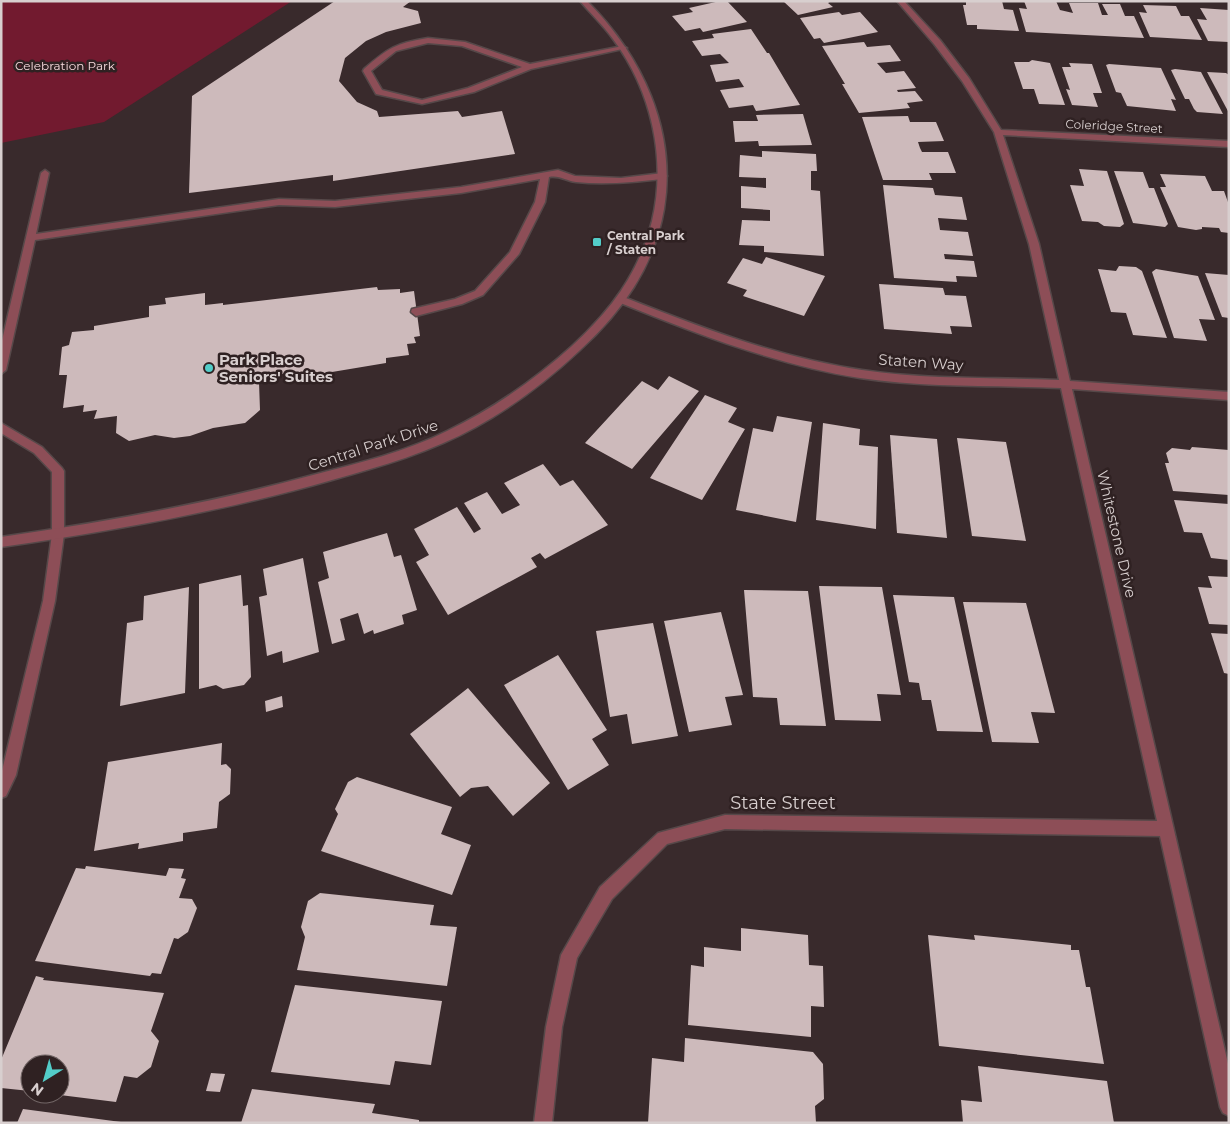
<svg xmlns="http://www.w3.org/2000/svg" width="1230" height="1124" viewBox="0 0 1230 1124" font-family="Montserrat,sans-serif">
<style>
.green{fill:#721a2f}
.building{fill:#cdbabb}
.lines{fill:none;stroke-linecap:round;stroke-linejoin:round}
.service-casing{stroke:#564849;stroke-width:3}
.minor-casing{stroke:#564849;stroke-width:3}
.tertiary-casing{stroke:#564849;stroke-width:3}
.service{fill:#8d4e57;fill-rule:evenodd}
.minor{fill:#8d4e57;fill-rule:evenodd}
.tertiary{fill:#8d4e57;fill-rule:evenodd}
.poi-dot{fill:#53cdc9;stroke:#2f2122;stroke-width:2}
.labels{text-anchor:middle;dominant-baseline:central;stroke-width:5;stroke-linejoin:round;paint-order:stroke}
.far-park-label{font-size:12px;fill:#f7dadd;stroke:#2f2122}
.far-street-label{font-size:12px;fill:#d8cfcf;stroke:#2f2122}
.far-poi-label{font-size:12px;font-weight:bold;fill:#d8cfcf;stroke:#2f2122;text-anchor:start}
.poi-label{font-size:15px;font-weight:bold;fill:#d8cfcf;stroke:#2f2122;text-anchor:start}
.street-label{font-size:15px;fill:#d8cfcf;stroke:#2f2122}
.near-street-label{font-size:18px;fill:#d8cfcf;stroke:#2f2122}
</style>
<rect width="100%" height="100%" fill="#392a2c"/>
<polygon class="green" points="1,1 292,1 104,122 1,143"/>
<g class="building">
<polygon points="335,1 411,1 403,7 418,11 421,23 386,32 366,41 345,58 339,81 357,102 377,111 379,117 458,111 462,117 502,111 515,154 333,181 333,175 189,193 192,96"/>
<polygon points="720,1 727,1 747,22 703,32 700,28 685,31 672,16 693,12 689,8"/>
<polygon points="783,1 831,1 828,3 833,7 798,15"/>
<polygon points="966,1 1002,1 1004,9 1013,10 1019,31 977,29 977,25 967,25 963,5 966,5"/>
<polygon points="1024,1 1056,1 1060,10 1073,13 1069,3 1098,3 1102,15 1108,15 1102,4 1120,4 1125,16 1134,16 1144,38 1026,32 1019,8 1027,9"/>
<polygon points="1143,5 1176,6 1181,16 1189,16 1202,40 1150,37 1139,12 1147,13"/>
<polygon points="1200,8 1229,10 1229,42 1208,41 1197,19 1207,20"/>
<polygon points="839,12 842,15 860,12 878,32 824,43 820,38 814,39 800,18"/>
<polygon points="751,29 767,53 769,53 800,105 756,111 753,105 729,108 720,90 744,87 739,79 716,82 710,65 729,63 720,54 702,56 692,41 714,38 712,34"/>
<polygon points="864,42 867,47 890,45 901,61 877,63 886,73 904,71 916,88 897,90 898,92 915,91 923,101 907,103 910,108 859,113 842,84 845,84 822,46"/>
<polygon points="1032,60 1050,63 1065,105 1039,104 1034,89 1023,89 1014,62 1029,62"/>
<polygon points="1069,63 1092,64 1102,93 1093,93 1098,107 1072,105 1066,89 1070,90 1062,67 1071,67"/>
<polygon points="1109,64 1161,68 1176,100 1171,99 1176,111 1127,106 1121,93 1116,92 1106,65"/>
<polygon points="1175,69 1201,72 1223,114 1197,112 1194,109 1189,99 1185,99 1171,70"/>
<polygon points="1207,72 1226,73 1229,75 1229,113"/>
<polygon points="803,114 812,145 759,146 758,141 735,142 733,121 758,121 756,115"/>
<polygon points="908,116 910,122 936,122 944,141 918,142 920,148 922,152 948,152 956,173 929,173 932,180 883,180 862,117"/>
<polygon points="762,151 816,154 817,171 811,171 811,190 820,191 824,256 764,252 764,246 739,245 742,220 770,221 770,210 741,208 741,186 766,188 766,178 739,177 740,155 762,157"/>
<polygon points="1079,169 1107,171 1124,224 1120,227 1104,226 1098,222 1082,221 1070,185 1084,186"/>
<polygon points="1114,171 1143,172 1149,188 1154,188 1168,224 1165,227 1133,223"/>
<polygon points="1160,174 1205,176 1212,191 1224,191 1229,205 1229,233 1221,232 1219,228 1202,227 1202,229 1196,230 1178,227 1160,187 1166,187"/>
<polygon points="883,185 933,188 935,195 962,197 967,220 938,218 940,230 968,232 973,256 944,254 945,259 974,261 977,277 956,276 957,282 894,278"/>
<polygon points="766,257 825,276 804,316 743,296 747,290 727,283 743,258 762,264"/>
<polygon points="1119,266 1136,267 1142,271 1167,338 1133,335 1126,313 1111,312 1098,269 1116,271"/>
<polygon points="1156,269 1198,276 1215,320 1199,319 1207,341 1174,338 1152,272"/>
<polygon points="1205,273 1229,275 1229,318 1222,317"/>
<polygon points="879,284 943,288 945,295 966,296 972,327 950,326 952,334 884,329"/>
<polygon points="377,287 378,290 400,289 400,293 414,291 420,336 414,337 416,343 407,344 409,355 386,358 386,363 302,377 301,372 282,374 280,378 259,382 260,410 245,423 213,428 190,436 174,438 155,435 129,441 116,433 117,416 94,419 97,410 83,412 84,405 63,408 67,375 59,375 62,347 69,345 72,332 94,330 94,326 149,317 149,306 166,304 165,298 205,293 205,305 223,303 223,305"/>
<polygon points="669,376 699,391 632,469 585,443 642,381 658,390"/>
<polygon points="705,395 737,408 728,422 745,429 702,500 650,478"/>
<polygon points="777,416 812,422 796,522 736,510 753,428 773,432"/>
<polygon points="823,423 860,429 859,445 878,447 876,529 816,520"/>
<polygon points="890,435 937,439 947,538 897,533"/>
<polygon points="957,438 1006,442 1026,541 972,536"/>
<polygon points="1192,447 1229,450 1229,495 1173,491 1165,463 1169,463 1166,453 1172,448 1190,450"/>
<polygon points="543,464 560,486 573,480 608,525 545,559 540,553 531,558 537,567 448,615 416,562 429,555 414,529 457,507 474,533 481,529 464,503 487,492 502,514 520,505 504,483"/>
<polygon points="1174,500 1229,504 1229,560 1211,558 1202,533 1184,532"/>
<polygon points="387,533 394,557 401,555 417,610 402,615 404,624 374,634 373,630 364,634 358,613 340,619 345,640 332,644 318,582 329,578 323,552"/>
<polygon points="303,558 319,652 283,663 282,651 267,656 259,597 267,595 263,569"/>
<polygon points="241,575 243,606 248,605 251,677 244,685 223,689 216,685 199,689 199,584"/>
<polygon points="1208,576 1229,577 1229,625 1209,624 1198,587 1212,588"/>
<polygon points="819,586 882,587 901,695 877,694 881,721 835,720"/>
<polygon points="189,587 185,693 120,706 127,623 143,620 144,596"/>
<polygon points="744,590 808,591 826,726 780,725 777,698 753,697"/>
<polygon points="893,595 954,597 983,732 937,731 931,700 922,700 919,683 909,682"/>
<polygon points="963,602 1026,603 1055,713 1031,712 1039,743 992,742"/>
<polygon points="721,612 743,695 725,697 732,725 689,732 664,621"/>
<polygon points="653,623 678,736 632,744 627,714 610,717 596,631"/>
<polygon points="1211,633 1229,634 1229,674 1224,673"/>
<polygon points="558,655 607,730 592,739 609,765 568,790 504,685"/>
<polygon points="468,688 550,783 513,816 488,786 471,788 460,797 410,734"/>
<polygon points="282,696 283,707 266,712 265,701"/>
<polygon points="222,743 221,765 226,764 231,769 230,794 219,802 217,828 183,833 183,841 138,849 139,843 94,851 108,762"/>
<polygon points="357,777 452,807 441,834 471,845 452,895 321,851 338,814 335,809 348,782"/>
<polygon points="86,866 166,876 169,868 184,869 181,878 186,879 179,898 192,899 197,908 188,932 178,939 174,938 161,974 152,973 150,976 35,961 76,868 85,869"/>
<polygon points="320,893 434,905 430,925 457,927 447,986 297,970 305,937 301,927 308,901"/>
<polygon points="741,928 808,935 809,965 823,966 824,1007 811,1006 811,1037 688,1025 691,965 704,967 704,947 741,951"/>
<polygon points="928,935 975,940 974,935 1071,945 1071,950 1079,950 1086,987 1090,987 1104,1064 939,1046"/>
<polygon points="36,976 44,978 43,980 164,993 151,1031 159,1041 151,1067 137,1078 124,1076 116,1102 60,1095 60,1064 30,1064 30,1091 1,1088 1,1060"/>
<polygon points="295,985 442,1001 431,1065 395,1061 390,1085 271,1072"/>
<polygon points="685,1038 813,1052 823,1064 824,1099 815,1106 816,1123 648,1123 652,1058 684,1062"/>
<polygon points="978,1066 1107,1081 1114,1123 963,1123 961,1100 982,1102"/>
<polygon points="211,1073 225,1074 220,1092 206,1091"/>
<polygon points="252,1089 375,1104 372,1113 419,1120 419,1123 241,1123"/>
<polygon points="23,1109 121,1122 121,1123 17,1123"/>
</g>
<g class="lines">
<g class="service-casing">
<g id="service">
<path d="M428 38 465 42 530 64 623 46 627 48 531 69 474 92 422 104 376 94 363 71 364 69C388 48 396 43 428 38ZM428 43 462 46 522 67 468 88 422 100 382 90 371 71 396 51Z"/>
<path d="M45 170 49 173 36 234 279 199 335 201 461 187 558 170 575 176 621 178 663 173 667 176 663 179C634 182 605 185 576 182 566 181 560 175 549 177L545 202 519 254 483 295 462 304 416 316 411 312 412 309 455 299 475 291 510 252 535 202 540 179 461 193 335 207 279 205 35 240 6 370 1 374V345L41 173Z"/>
<polygon points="1,423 42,447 62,468 64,471 64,534 62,538 54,538 52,534 52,472 34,453 1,433"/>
</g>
</g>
<g class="minor-casing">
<g id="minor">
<path d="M897 1H904L940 40 969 78 1001 130 1229 141V147L1003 135 1039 244 1070 381 1229 392V400L1072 389 1229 1068V1116L1223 1113 1220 1107 1160 836 725 829 667 844 612 899 577 958 562 1027 552 1123H534L546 1027 561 955 600 887 658 833 725 815 1157 821 1061 388C994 385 927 388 860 378 777 365 697 334 618 302L617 300 618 298H626C702 328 780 358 862 370 927 380 993 377 1059 380L1029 244 994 132 962 81 934 44Z"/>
<polygon points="58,529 62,530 64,534 55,601 16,775 6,796 1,798 1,775 43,601 52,534 54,530"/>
</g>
</g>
<g class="tertiary-casing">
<path id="tertiary" d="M580 1H587C642 56 677 130 664 209 654 267 622 312 579 351 548 380 514 406 476 427 431 452 382 466 332 480 224 511 113 531 1 547V537C106 522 211 503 313 475 359 463 405 452 447 431 493 409 534 380 572 346 611 310 639 273 652 221 667 158 651 90 613 39 603 25 591 14 580 1Z"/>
</g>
<use href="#service" class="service"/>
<use href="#minor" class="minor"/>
<use href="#tertiary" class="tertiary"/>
</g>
<g class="poi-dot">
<rect x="592" y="237" width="10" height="10" rx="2.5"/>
<circle cx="209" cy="368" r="5"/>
</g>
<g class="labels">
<g class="far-park-label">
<text x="65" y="65">Celebration Park</text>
</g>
<g class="far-street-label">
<text transform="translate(1114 126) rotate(3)">Coleridge Street</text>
</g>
<g class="far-poi-label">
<text x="607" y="235">Central Park<tspan x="607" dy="14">/ Staten</tspan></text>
</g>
<g class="poi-label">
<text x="219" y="359">Park Place<tspan x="219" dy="17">Seniors' Suites</tspan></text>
</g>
<g class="street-label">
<text transform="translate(921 362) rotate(4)">Staten Way</text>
<text transform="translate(373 445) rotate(-18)">Central Park Drive</text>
<text transform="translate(1117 534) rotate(77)">Whitestone Drive</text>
</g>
<g class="near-street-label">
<text x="783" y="803">State Street</text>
</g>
</g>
<rect width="1230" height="1124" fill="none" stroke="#d8cfcf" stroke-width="5"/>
<g transform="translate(45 1079) rotate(217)"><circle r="24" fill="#2f2122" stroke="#736767"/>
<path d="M0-4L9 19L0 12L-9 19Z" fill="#53cdc9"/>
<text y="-8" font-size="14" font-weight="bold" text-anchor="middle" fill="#d8cfcf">N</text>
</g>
</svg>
